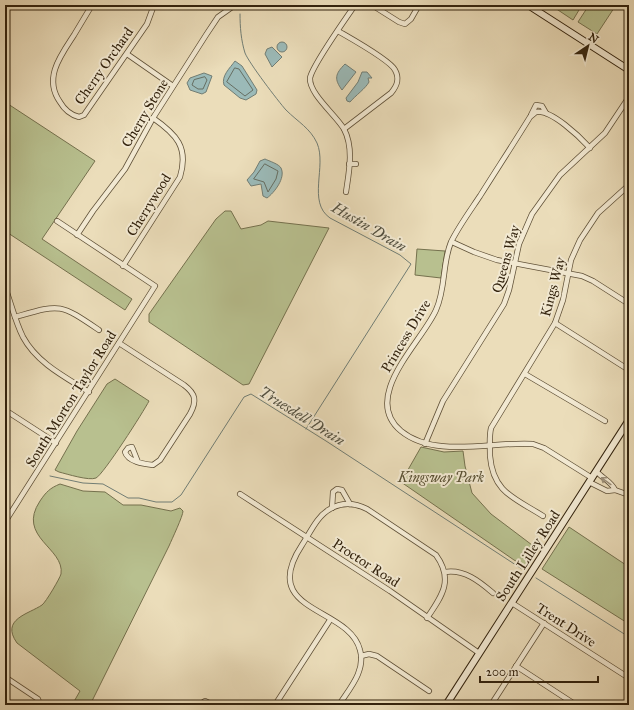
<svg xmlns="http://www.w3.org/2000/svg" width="634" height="710" viewBox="0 0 634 710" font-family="'IM FELL Great Primer',serif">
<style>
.green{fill:#b8c08f;stroke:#75714e}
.water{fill:#9bbab8;stroke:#717d74}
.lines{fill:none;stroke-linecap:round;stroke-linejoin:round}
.shore{stroke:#666e62;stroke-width:1}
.stream{stroke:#717d74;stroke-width:1}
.street-casing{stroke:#605138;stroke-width:6}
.secondary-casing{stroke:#32220d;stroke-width:8}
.street{stroke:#f2e9d2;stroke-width:4.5}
.secondary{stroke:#f2e9d2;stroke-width:6}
.oneway{stroke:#9c8f79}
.labels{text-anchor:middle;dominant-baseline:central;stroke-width:4;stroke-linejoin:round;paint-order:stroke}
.street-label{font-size:14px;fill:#32220d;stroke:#f2e9d2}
.park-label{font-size:14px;font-style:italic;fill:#5a5134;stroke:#f2e9d2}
.water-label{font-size:15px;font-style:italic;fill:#525040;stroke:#f2e9d2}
</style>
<rect width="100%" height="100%" fill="#ebddba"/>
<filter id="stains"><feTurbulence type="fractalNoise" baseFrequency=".005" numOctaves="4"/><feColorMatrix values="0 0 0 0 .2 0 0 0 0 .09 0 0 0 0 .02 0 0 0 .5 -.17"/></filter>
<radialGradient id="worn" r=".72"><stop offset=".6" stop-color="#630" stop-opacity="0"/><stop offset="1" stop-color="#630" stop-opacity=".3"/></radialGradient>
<g class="green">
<polygon points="554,5 582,5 573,20 555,8"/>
<polygon points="589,5 616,5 597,34 578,22"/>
<polygon points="5,102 95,161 42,239 132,299 125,310 5,231"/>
<polygon points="225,211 231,211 241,229 261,225 268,221 329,228 249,384 243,385 149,322 149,314 216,219"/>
<polygon points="417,249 445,251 441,278 415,275"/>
<path d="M115 379 149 401C144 411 103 475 96 478 89 481 67 474 59 472L55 470 77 431 107 384Z"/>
<polygon points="421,447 444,452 463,451 465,466 472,493 491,514 536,548 525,566 514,560 401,482"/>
<path d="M60 484 83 491 105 492 123 505H141L171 511 180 508 183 511C183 516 172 539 169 546L90 705H72L80 691 17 643C0 619 29 614 42 605 46 602 60 578 61 574 65 548 16 537 40 501 46 492 50 488 60 484Z"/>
<polygon points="569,527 629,567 629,624 542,569"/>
</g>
<g class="water">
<circle cx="282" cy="47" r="5"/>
<polygon points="272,47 282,57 272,67 265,54 267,49"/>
<path d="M235 61 242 66 257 90 256 94 246 100 240 98 224 85C221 76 230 68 235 61Z"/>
<path d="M345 64 356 72 342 90C334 79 335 74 345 64Z"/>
<path d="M362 72H367L372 78H368L369 82C366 88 355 96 350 102L347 101 346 98 358 82Z"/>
<polygon points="204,73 212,76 206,92 202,94 190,90 187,83 190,78"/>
<path d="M265 159C269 161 279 164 281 168 286 178 274 193 267 198L263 196 261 184 251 186 247 180 254 172 260 161Z"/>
</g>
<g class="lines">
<g class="shore">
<polygon points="235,68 239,69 253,90 245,96 227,82"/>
<polygon points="205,77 207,80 203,89 198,89 192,85 194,80"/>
<polygon points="265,164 278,171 276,179 268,192 264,182 254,179"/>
</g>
<g class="stream">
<path d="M240 14C240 27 241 40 245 53 249 63 278 101 286 110 298 122 310 128 317 143 327 166 307 202 330 218L400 255 411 264 306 429"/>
<polyline points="50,476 83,483 103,484 128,498 139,498 156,502 172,502 181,495 244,397 251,394 326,441 522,569"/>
<polyline points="536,578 629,637"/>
</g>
<g class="street-casing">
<g id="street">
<path d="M92 5C86 15 80 25 74 35 61 55 43 78 60 102 64 109 71 115 79 117L84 115 147 24 154 5"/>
<polyline points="372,5 399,22 405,24 411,19 419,5"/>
<path d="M338 31C350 38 390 60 395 70 400 79 397 86 391 93L344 129"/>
<polyline points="127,54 173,86"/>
<polyline points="531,115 536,105 542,106 546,113"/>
<path d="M590 148C580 137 551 109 536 112L530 117C514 143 497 169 480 196 470 211 459 226 451 242 442 264 446 288 436 310 422 342 360 397 401 431 435 459 493 441 533 444L544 448 592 478"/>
<polyline points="349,164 356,164"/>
<path d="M346 192C349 172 354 148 344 129 336 115 309 94 310 78 312 66 346 18 355 5"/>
<polyline points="77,235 93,211 125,169 153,118 206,35 218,17 235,5"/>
<polyline points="452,242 474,252 497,260 582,276 593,281 629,304"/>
<path d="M123 266 180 177C189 147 176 134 153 118"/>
<path d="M5 287C11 303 15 321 23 337 37 363 65 377 89 392"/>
<path d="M15 317C61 304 59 303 99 330"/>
<polyline points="555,323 629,370"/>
<path d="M119 343 184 385C196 394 197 401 190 414L160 460 153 465C144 464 128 462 125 452L128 448 132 447 138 462"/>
<polyline points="525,374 605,421"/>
<polyline points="5,410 56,443"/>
<polyline points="425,444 443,401 504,304 509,290 519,244 532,214 560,175 605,133 629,97"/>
<path d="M589 482 607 491 615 490C612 482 602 478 596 471"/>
<polyline points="615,490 629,495"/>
<polyline points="240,494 390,591 479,653"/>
<polyline points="332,508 333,492 337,489 342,490 350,504"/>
<path d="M543 516C515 498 493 493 490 456 490 446 489 437 491 428L555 323 563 300 571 260 580 240 598 213 629 185"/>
<polyline points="5,522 155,286 57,221"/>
<path d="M445 572C464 569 479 581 493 593"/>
<polyline points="512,603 629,678"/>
<polyline points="361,656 369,654 377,656 429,691"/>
<polyline points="516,666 576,705"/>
<polyline points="5,677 38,699 40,705"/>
<polyline points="199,705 205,701 213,705"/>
<polyline points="275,705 330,620"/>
<path d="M339 705C349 689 366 671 360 650 349 606 257 613 302 545 310 533 317 516 330 509 342 502 355 503 367 509L436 555C454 580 442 596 427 618"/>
<polyline points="491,705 544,623"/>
</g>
</g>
<g class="secondary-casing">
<g id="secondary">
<polyline points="528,5 629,70"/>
<polyline points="446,705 629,420"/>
</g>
</g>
<use href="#street" class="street"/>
<use href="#secondary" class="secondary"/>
</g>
<defs><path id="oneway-shaft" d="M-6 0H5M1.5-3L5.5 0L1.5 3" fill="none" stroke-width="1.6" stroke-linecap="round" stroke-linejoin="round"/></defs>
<use class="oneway" href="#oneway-shaft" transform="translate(606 481) rotate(-144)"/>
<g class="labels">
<g class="street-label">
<text transform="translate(104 66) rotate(-55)">Cherry Orchard</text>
<text transform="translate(145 113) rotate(-59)">Cherry Stone</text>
<text transform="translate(149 205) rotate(-58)">Cherrywood</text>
<text transform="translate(506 259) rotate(-74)">Queens Way</text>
<text transform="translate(553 287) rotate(-75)">Kings Way</text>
<text transform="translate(406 336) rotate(-59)">Princess Drive</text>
<text transform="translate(71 399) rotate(-58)">South Morton Taylor Road</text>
<text transform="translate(528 556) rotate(-57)">South Lilley Road</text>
<text transform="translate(366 563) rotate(33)">Proctor Road</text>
<text transform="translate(566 625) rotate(33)">Trent Drive</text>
</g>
<g class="park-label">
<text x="441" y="477">Kingsway Park</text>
</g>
<g class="water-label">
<text transform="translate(369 227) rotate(30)">Hustin Drain</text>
<text transform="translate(302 416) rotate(32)">Truesdell Drain</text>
</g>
</g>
<rect width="634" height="710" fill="none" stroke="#ebddba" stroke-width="20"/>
<rect x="6" y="6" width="622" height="698" fill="none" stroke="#32220d" stroke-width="2"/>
<rect x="10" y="10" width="614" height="690" fill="none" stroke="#32220d"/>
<g transform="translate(588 46) rotate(35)" stroke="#f2e9d2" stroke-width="3" paint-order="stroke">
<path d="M0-3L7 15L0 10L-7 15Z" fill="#32220d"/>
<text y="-6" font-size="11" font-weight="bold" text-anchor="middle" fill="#32220d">N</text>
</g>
<path d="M480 676v6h118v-6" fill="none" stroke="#32220d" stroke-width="2"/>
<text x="486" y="676" font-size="12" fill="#32220d" stroke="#f2e9d2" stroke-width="3" paint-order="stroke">200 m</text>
<rect width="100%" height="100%" filter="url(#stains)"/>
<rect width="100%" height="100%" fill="url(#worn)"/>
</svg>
